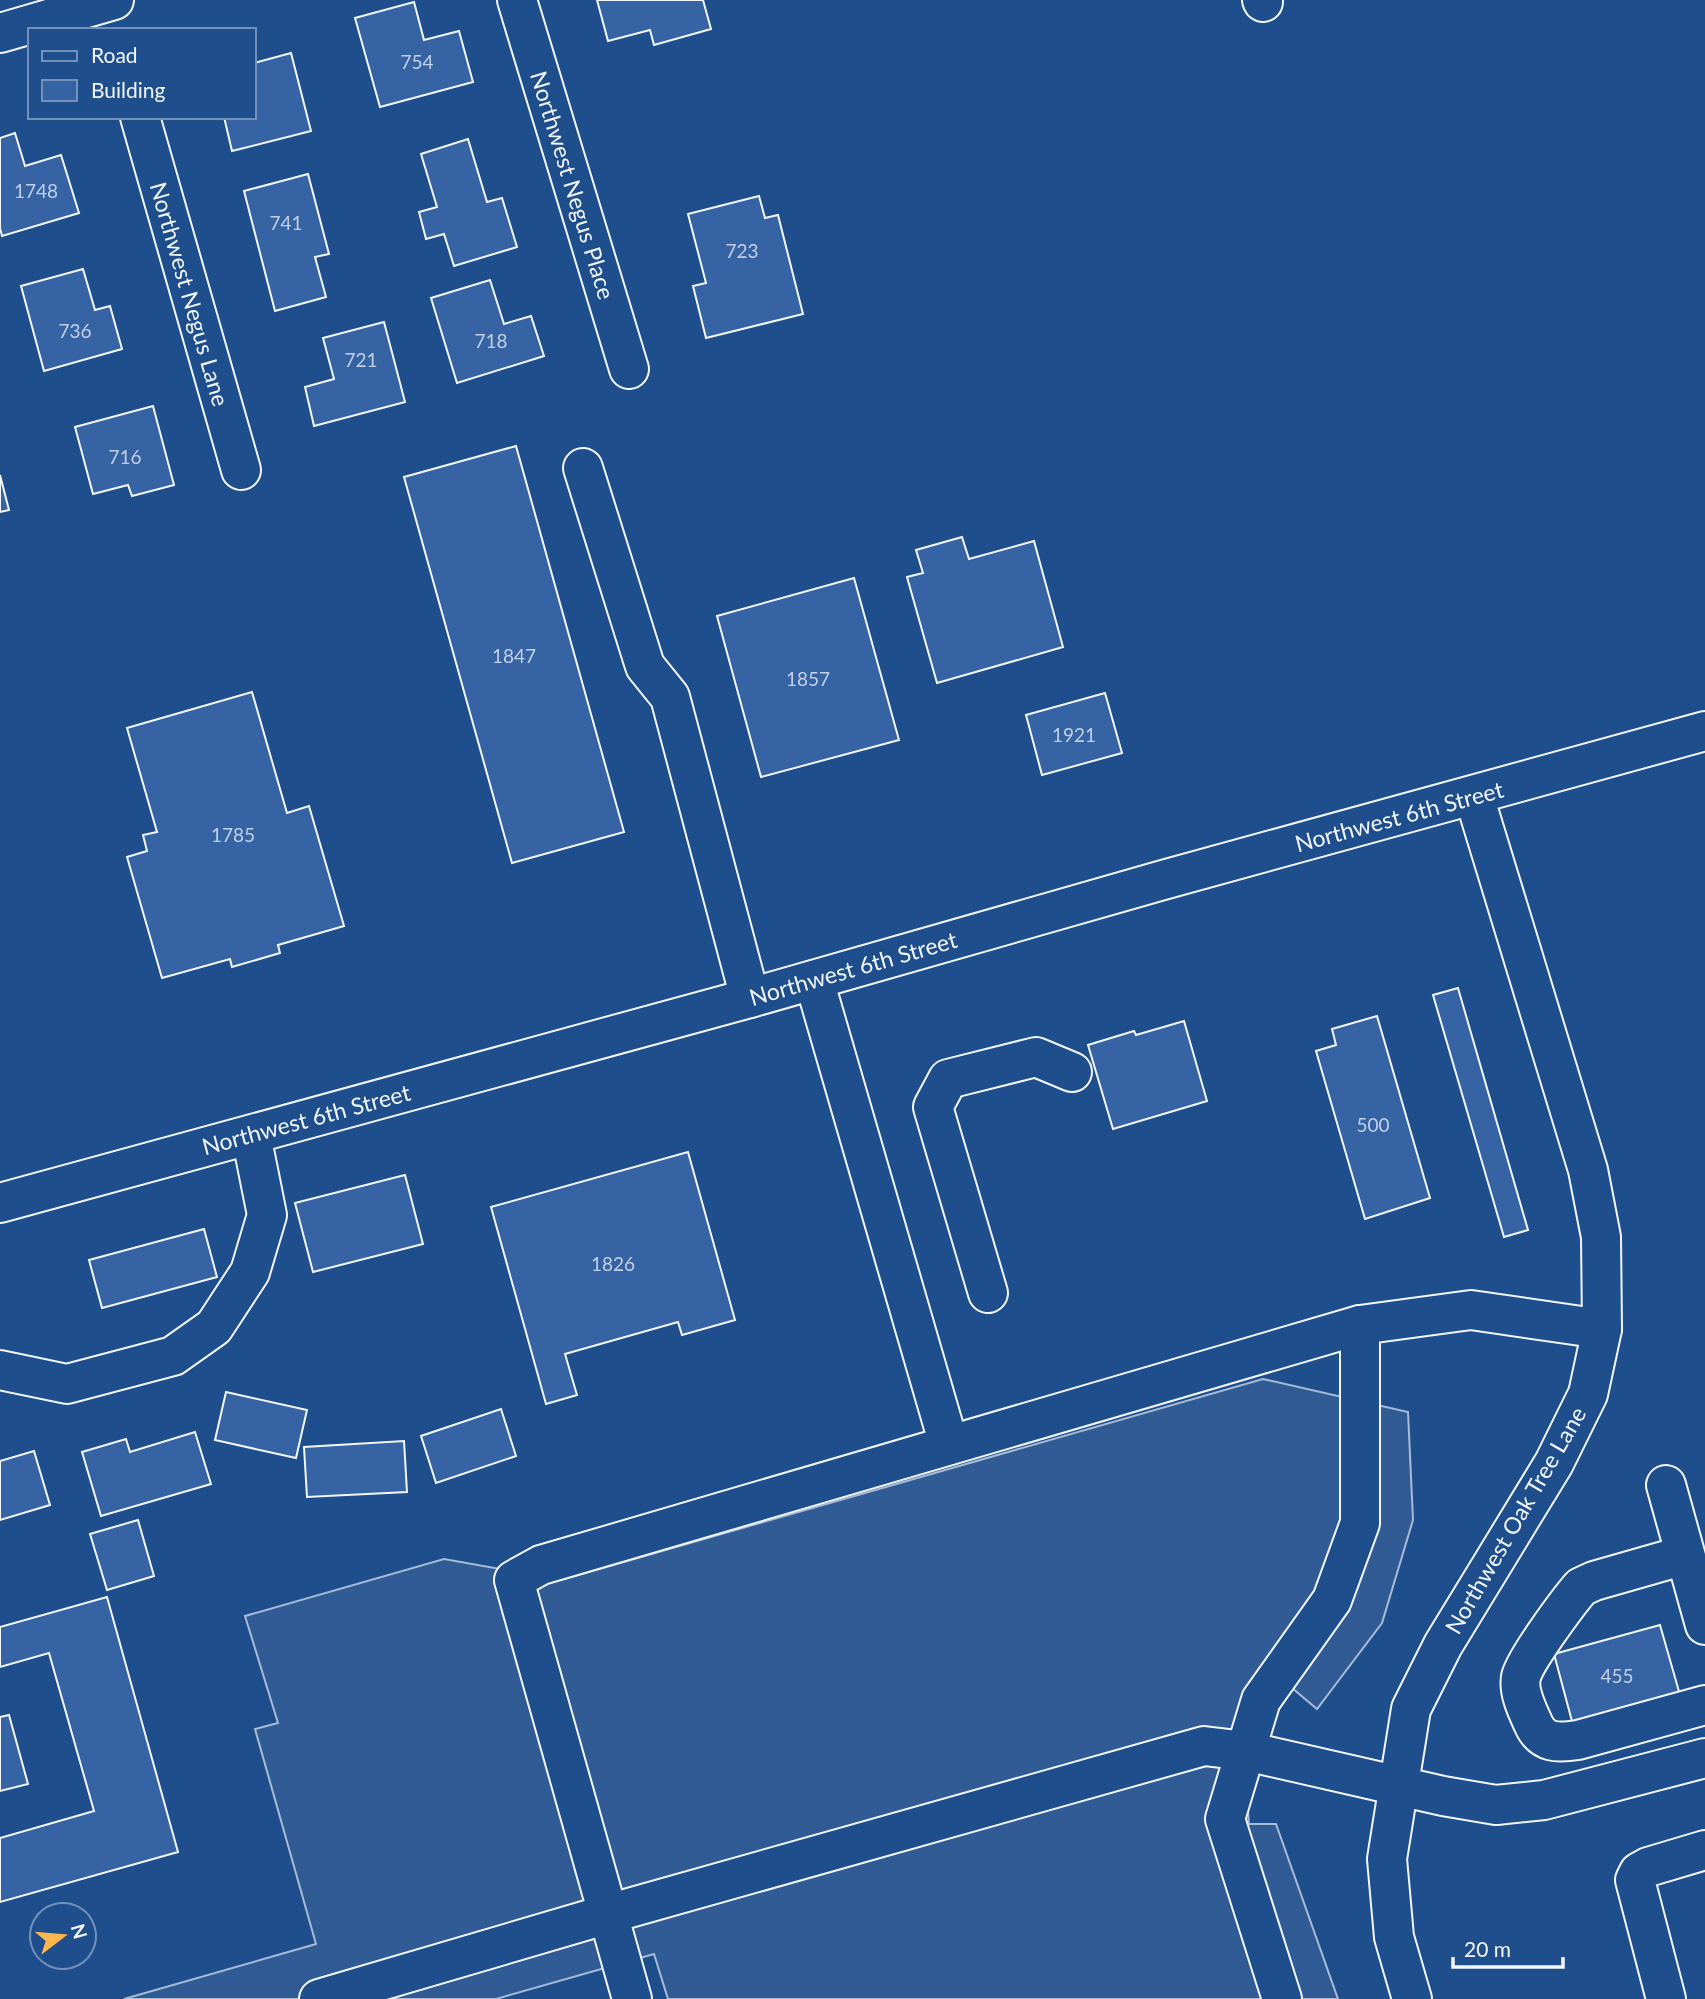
<svg xmlns="http://www.w3.org/2000/svg" width="1705" height="1999" viewBox="0 0 1705 1999" font-family="Lato,sans-serif">
<style>
.parking{fill:#305b95;stroke:#a8bbd7;stroke-width:2}
.building{fill:#3563a3;stroke:#f2f6ff;stroke-width:2}
.lines{fill:none;stroke-linecap:round;stroke-linejoin:round}
.minor-casing{stroke:#f2f6ff;stroke-width:42}
.major-casing{stroke:#f2f6ff;stroke-width:42}
.minor{stroke:#1f4e8c;stroke-width:38}
.major{stroke:#1f4e8c;stroke-width:38}
.labels{text-anchor:middle;dominant-baseline:central;stroke-width:5;stroke-linejoin:round;paint-order:stroke}
.number-label{font-size:19px;fill:#c3d1e8}
.street-label{font-size:23px;fill:#f2f6ff;stroke:#1f4e8c}
</style>
<rect width="100%" height="100%" fill="#1f4e8c"/>
<polygon class="parking" points="1263,1379 1408,1412 1413,1520 1382,1623 1317,1709 1292,1688 1275,1716 1246,1787 1249,1824 1276,1824 1338,1999 668,1999 654,1954 496,1999 124,1999 316,1944 255,1729 278,1723 245,1616 444,1559 561,1580"/>
<g class="building">
<polygon points="597,0 703,0 711,29 654,45 650,30 608,41"/>
<polygon points="414,2 424,40 459,31 473,82 380,107 355,18"/>
<polygon points="291,53 311,131 232,151 224,117 254,117 254,63"/>
<polygon points="15,133 25,166 61,155 79,213 2,236 0,228 0,138"/>
<polygon points="468,139 487,202 502,198 517,247 454,266 444,234 426,239 419,212 437,207 421,154"/>
<polygon points="308,174 329,254 315,257 326,297 275,311 244,191"/>
<polygon points="759,196 765,218 778,215 803,314 706,338 693,286 706,283 688,214"/>
<polygon points="83,269 95,310 110,306 122,349 44,371 21,286"/>
<polygon points="490,280 504,324 531,316 544,356 457,383 431,298"/>
<polygon points="384,322 405,402 314,426 305,387 334,379 323,338"/>
<polygon points="153,406 174,485 132,496 128,485 93,494 75,427"/>
<polygon points="516,446 624,832 512,863 404,477"/>
<polygon points="0,475 9,510 0,512"/>
<polygon points="962,537 969,559 1034,541 1063,647 937,683 907,577 923,573 916,550"/>
<polygon points="854,578 899,740 761,777 717,616"/>
<polygon points="252,692 287,813 309,806 344,926 278,945 280,953 232,967 230,959 162,978 127,857 147,851 143,835 157,832 127,728"/>
<polygon points="1105,693 1122,753 1042,775 1026,715"/>
<polygon points="1458,988 1528,1230 1504,1237 1433,995"/>
<polygon points="1377,1016 1430,1198 1365,1219 1316,1051 1336,1045 1332,1029"/>
<polygon points="1184,1021 1207,1101 1113,1129 1088,1045 1134,1031 1136,1035"/>
<polygon points="688,1152 735,1320 682,1335 678,1322 565,1354 577,1395 546,1404 491,1207"/>
<polygon points="405,1175 423,1244 313,1272 295,1203"/>
<polygon points="204,1229 217,1277 102,1308 89,1260"/>
<polygon points="226,1392 307,1410 296,1458 215,1440"/>
<polygon points="501,1409 516,1456 436,1483 421,1436"/>
<polygon points="195,1432 211,1484 101,1516 82,1452 126,1439 130,1452"/>
<polygon points="404,1441 407,1492 307,1497 304,1447"/>
<polygon points="34,1451 50,1505 0,1520 0,1461"/>
<polygon points="138,1520 154,1576 107,1590 90,1534"/>
<polygon points="107,1597 178,1852 0,1902 0,1838 94,1811 49,1653 0,1667 0,1627"/>
<polygon points="1660,1625 1680,1695 1573,1725 1554,1654"/>
<polygon points="9,1715 28,1784 0,1791 0,1717"/>
</g>
<g class="lines">
<g class="minor-casing">
<g id="minor">
<polyline points="517,0 629,369"/>
<polyline points="1262,0 1263,2"/>
<polyline points="0,33 114,0"/>
<polyline points="140,117 241,470"/>
<polyline points="583,468 645,666 670,697 750,998"/>
<polyline points="814,980 949,1445"/>
<polyline points="988,1293 933,1107 948,1079 1036,1057 1072,1072"/>
<polyline points="0,1370 67,1384 173,1356 214,1327 250,1272 267,1215 251,1135"/>
<polyline points="1666,1485 1705,1625"/>
<path d="M1685 1555 1594 1581 1581 1587C1568 1602 1525 1660 1521 1677 1518 1691 1527 1710 1533 1723 1542 1744 1558 1743 1578 1740L1705 1705"/>
<polyline points="319,1999 608,1914 1204,1746 1246,1751 1443,1796 1496,1805 1544,1800 1705,1758"/>
<polyline points="632,1999 514,1580 541,1565 1360,1325 1471,1310 1602,1329"/>
<polyline points="1282,1999 1225,1819 1261,1700 1332,1600 1360,1523 1360,1325"/>
<polyline points="1412,1999 1394,1937 1387,1859 1411,1709 1443,1645 1554,1463 1588,1394 1602,1329 1601,1237 1588,1170 1474,796"/>
<polyline points="1666,1999 1635,1880 1639,1872 1648,1867 1705,1850"/>
</g>
</g>
<g class="major-casing">
<polyline id="major" points="0,1203 750,998 1163,880 1705,731"/>
</g>
<use href="#minor" class="minor"/>
<use href="#major" class="major"/>
</g>
<g class="labels">
<g class="number-label">
<text x="417" y="61">754</text>
<text x="36" y="190">1748</text>
<text x="286" y="222">741</text>
<text x="742" y="250">723</text>
<text x="75" y="330">736</text>
<text x="491" y="340">718</text>
<text x="361" y="359">721</text>
<text x="125" y="456">716</text>
<text x="514" y="655">1847</text>
<text x="808" y="678">1857</text>
<text x="1074" y="734">1921</text>
<text x="233" y="834">1785</text>
<text x="1373" y="1124">500</text>
<text x="613" y="1263">1826</text>
<text x="1617" y="1675">455</text>
</g>
<g class="street-label">
<text transform="translate(573 185) rotate(73)">Northwest Negus Place</text>
<text transform="translate(190 294) rotate(74)">Northwest Negus Lane</text>
<text transform="translate(1399 816) rotate(-15)">Northwest 6th Street</text>
<text transform="translate(853 968) rotate(-16)">Northwest 6th Street</text>
<text transform="translate(306 1119) rotate(-15)">Northwest 6th Street</text>
<text transform="translate(1515 1520) rotate(-60)">Northwest Oak Tree Lane</text>
</g>
</g>
<rect x="28" y="28" width="228" height="91" fill="#1f4e8c" stroke="#7391ba" stroke-width="2"/>
<rect x="42" y="51" width="35" height="10" fill="#1f4e8c" stroke="#7391ba" stroke-width="2"/>
<text x="91" y="63" font-size="21" fill="#f2f6ff">Road</text>
<rect x="42" y="80" width="35" height="21" fill="#3563a3" stroke="#7391ba" stroke-width="2"/>
<text x="91" y="98" font-size="21" fill="#f2f6ff">Building</text>
<g transform="translate(63 1936) rotate(74)"><circle r="33" fill="#1f4e8c" stroke="#7391ba" stroke-width="2"/>
<path d="M0-5L12 26L0 18L-12 26Z" fill="#ffb74d"/>
<text y="-10" font-size="19" font-weight="bold" text-anchor="middle" fill="#f2f6ff">N</text>
</g>
<path d="M1453 1957v10h110v-10" fill="none" stroke="#f2f6ff" stroke-width="3.5"/>
<text x="1464" y="1957" font-size="21" fill="#f2f6ff" stroke="#1f4e8c" stroke-width="5" paint-order="stroke">20 m</text>
</svg>
